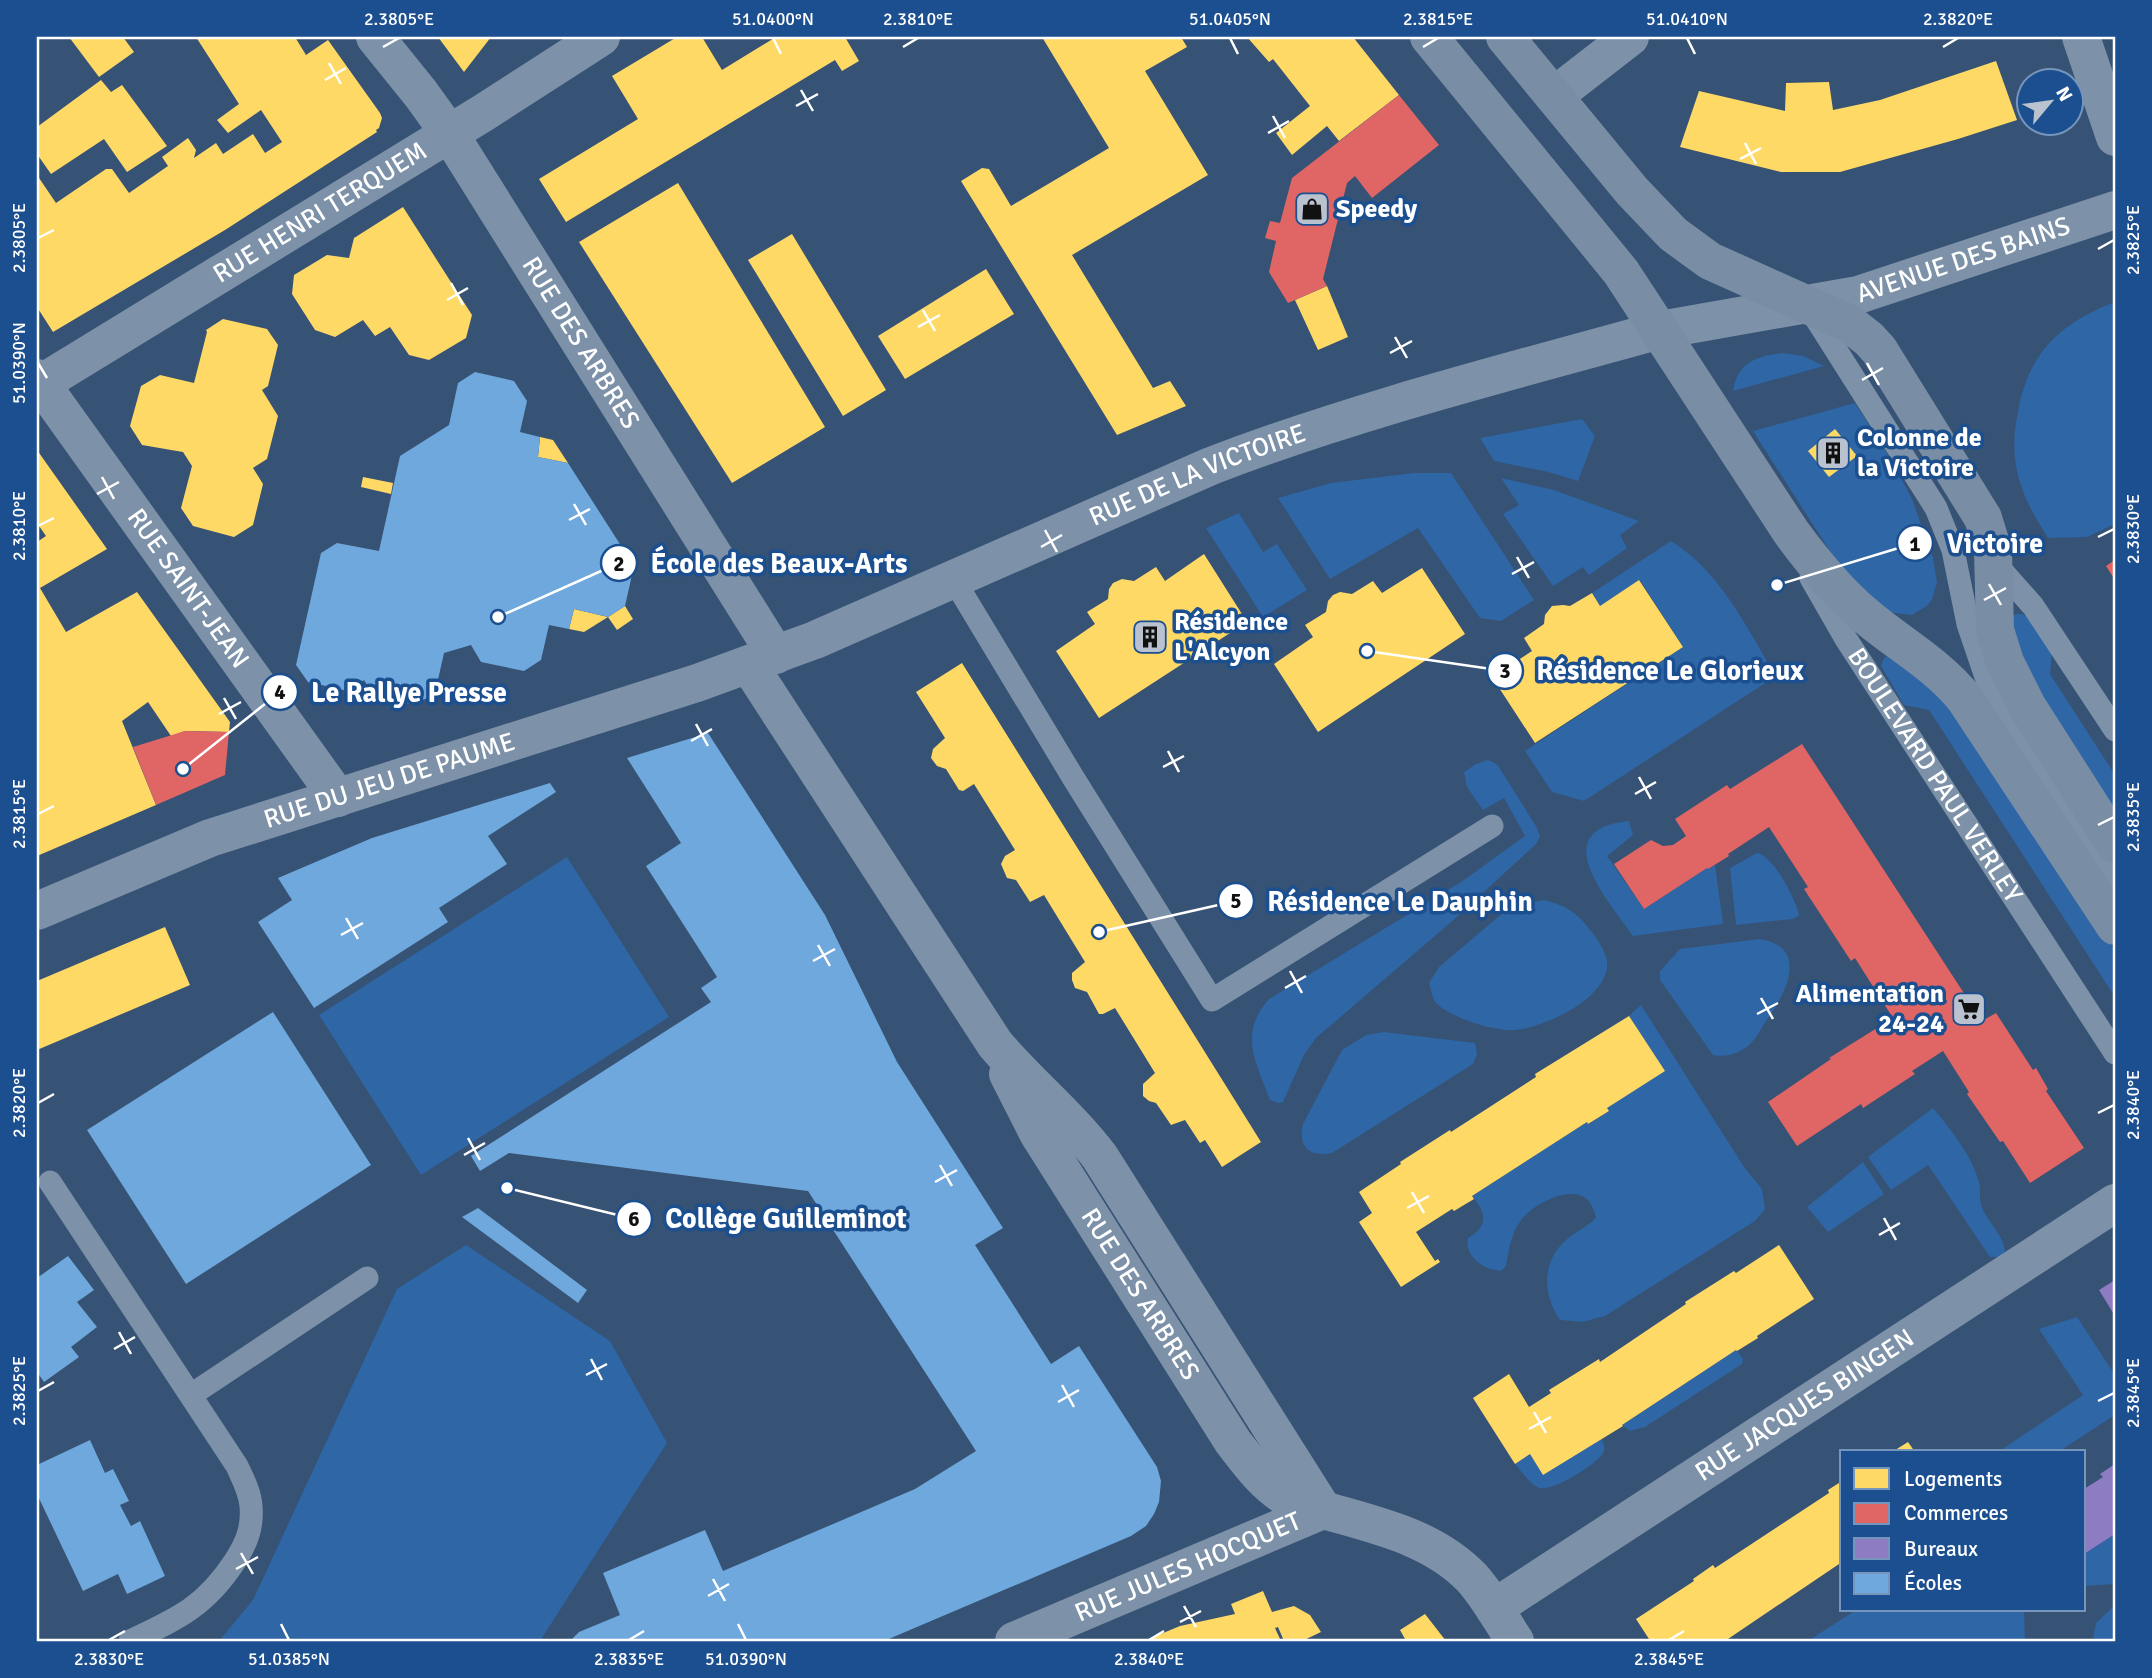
<svg xmlns="http://www.w3.org/2000/svg" width="2152" height="1678" viewBox="0 0 2152 1678" font-family="Signika,sans-serif">
<style>
.green{fill:#2f66a5}
.homes{fill:#ffd966}
.shops{fill:#e06666}
.offices{fill:#8e7cc3}
.schools{fill:#6fa8dc}
.lines{fill:none;stroke-linecap:round;stroke-linejoin:round}
.service{stroke:#7d92a8;stroke-width:23}
.minor{stroke:#7d92a8;stroke-width:38}
.tertiary{stroke:#7d92a8;stroke-width:38}
.secondary{stroke:#798da4;stroke-width:38}
.ticks{fill:none;stroke:#fff;stroke-width:2.5}
.labels{text-anchor:middle;dominant-baseline:central;stroke-width:7;stroke-linejoin:round;paint-order:stroke}
.poi-label{font-size:26px;font-weight:bold;fill:#fff;stroke:#1b4f8f;text-anchor:start}
.street-label{font-size:26px;fill:#fff;stroke:#1b4f8f}
.leader{fill:none;stroke:#fff;stroke-width:2.5}
.callout-dot{fill:#fff;stroke:#1b4f8f;stroke-width:2.5}
.mark-label{font-size:21px;text-anchor:middle;font-weight:bold;fill:#111}
.callout-label{font-size:28px;text-anchor:middle;font-weight:bold;fill:#fff;stroke:#1b4f8f;stroke-width:7;stroke-linejoin:round;paint-order:stroke}
.neatline{fill:none;stroke:#fff;stroke-width:2.5}
.ticks-label{font-size:18px;text-anchor:middle;fill:#fff}
</style>
<rect width="100%" height="100%" fill="#365274"/>
<g class="green">
<path d="M2115 302V524L2087 537 2048 538C2039 523 2029 508 2023 491 2013 465 2012 439 2018 412 2028 353 2060 323 2115 302Z"/>
<path d="M1782 353 1803 356 1824 366 1733 391C1737 363 1756 356 1782 353Z"/>
<polygon points="1855,403 1893,463 1912,499 1933,558 1937,582 1932,599 1928,605 1912,615 1887,612 1842,570 1753,431"/>
<polygon points="1582,419 1595,436 1578,481 1548,472 1494,461 1480,438"/>
<polygon points="1414,473 1451,473 1534,600 1501,621 1480,618 1418,528 1330,579 1278,498 1331,483"/>
<polygon points="1501,478 1554,490 1639,521 1620,535 1627,548 1589,575 1583,567 1553,586 1503,514 1519,505"/>
<polygon points="1239,513 1263,552 1277,544 1307,590 1263,617 1206,528"/>
<path d="M1671 541C1721 572 1746 627 1776 676L1584 801 1552 792 1525 751 1683 647 1640 580 1600 606 1592 593Z"/>
<polygon points="2016,614 2022,614 2028,617 2052,652 2050,674 2115,775 2115,818 2034,693 2011,618"/>
<polygon points="1893,654 1970,727 2115,951 2115,997 1929,710 1904,705 1881,666 1884,658"/>
<path d="M1488 760 1497 764 1536 826 1540 836 1536 844 1450 923 1316 1038 1304 1055 1283 1102 1278 1103 1270 1100C1256 1062 1238 1034 1269 999L1461 882 1525 836 1504 798 1483 810 1467 787 1464 772 1476 764Z"/>
<path d="M1629 821 1633 835 1607 856 1644 909 1707 868 1708 869 1715 865 1723 924 1633 936C1608 900 1544 829 1629 821Z"/>
<path d="M1757 853C1773 855 1796 900 1799 915L1793 919 1736 925 1730 868Z"/>
<polygon points="567,857 669,1017 421,1175 319,1015"/>
<path d="M1544 900C1571 907 1578 914 1595 936 1599 942 1605 952 1607 960 1612 997 1545 1027 1516 1030 1495 1032 1451 1018 1436 1003 1432 998 1431 989 1429 983L1439 967 1511 906Z"/>
<path d="M1760 939C1812 948 1784 997 1764 1024 1760 1030 1757 1037 1752 1042 1742 1053 1727 1058 1713 1055L1660 980V971L1680 949Z"/>
<path d="M1641 1005 1744 1167 1762 1189 1765 1209 1755 1221 1605 1316 1582 1322 1560 1320C1543 1295 1541 1263 1565 1241 1574 1232 1586 1228 1596 1218 1594 1209 1590 1199 1582 1196 1564 1188 1533 1205 1522 1219 1511 1233 1509 1249 1506 1266L1501 1271C1484 1270 1464 1257 1468 1238 1489 1226 1486 1212 1472 1196L1587 1122 1589 1124 1609 1111 1607 1108 1629 1016Z"/>
<path d="M1384 1032 1475 1043 1477 1054 1473 1064 1332 1153C1309 1157 1298 1148 1303 1124L1342 1050 1366 1035Z"/>
<path d="M1933 1108C1951 1130 1971 1154 1979 1182 1981 1189 1979 1197 1981 1204 1986 1222 2003 1232 2005 1252L1999 1257H1990L1928 1165 1891 1190 1868 1157Z"/>
<polygon points="1863,1162 1884,1194 1828,1232 1807,1207"/>
<polygon points="466,1245 610,1341 667,1443 540,1641 219,1641 253,1600 397,1289"/>
<polygon points="2077,1317 2115,1375 2115,1415 2058,1452 1998,1452 2083,1395 2039,1329"/>
<polygon points="1736,1350 1743,1359 1742,1364 1645,1427 1630,1431 1622,1425"/>
<path d="M1601 1438C1604 1443 1606 1448 1603 1453 1596 1465 1552 1492 1539 1488 1530 1484 1522 1472 1515 1464L1530 1454 1543 1474Z"/>
<polygon points="2115,1534 2115,1584 2084,1586 2084,1554"/>
<polygon points="2115,1605 2115,1641 2095,1641 2093,1637 2096,1623"/>
<polygon points="1856,1610 2024,1610 2025,1639 2025,1641 1808,1641"/>
</g>
<g class="homes">
<polygon points="69,37 123,37 134,52 99,77"/>
<polygon points="196,37 295,37 306,55 328,40 380,113 382,118 379,128 376,130 377,132 225,230 53,332 37,307 37,175 56,203 106,169 112,169 129,193 168,166 162,157 188,138 196,150 194,158 216,143 223,154 253,134 265,153 282,142 261,110 228,133 217,120 239,104"/>
<polygon points="438,37 491,37 464,72"/>
<polygon points="677,37 702,37 722,70 776,37 845,37 859,61 842,71 835,60 566,222 539,179 638,119 612,76"/>
<polygon points="1042,37 1181,37 1187,47 1145,71 1208,175 1072,255 1153,388 1170,381 1186,406 1117,435 961,181 982,168 989,169 1011,206 1109,148"/>
<polygon points="1247,37 1353,37 1399,95 1339,141 1327,126 1292,155 1276,133 1310,106 1273,59 1269,62"/>
<polygon points="1996,61 2017,120 1958,139 1840,172 1781,172 1680,147 1699,91 1785,111 1786,83 1829,82 1833,110 1880,100"/>
<polygon points="101,80 111,92 122,85 167,146 127,172 104,139 51,174 37,154 37,127"/>
<polygon points="678,183 825,427 732,483 579,242"/>
<polygon points="403,207 472,315 466,338 429,360 409,355 390,327 375,336 363,320 335,337 315,330 292,294 294,275 327,255 349,258 354,238"/>
<polygon points="792,234 886,390 843,416 748,260"/>
<polygon points="986,269 1014,314 905,379 878,336"/>
<polygon points="1327,286 1348,337 1318,350 1295,300"/>
<polygon points="223,319 267,329 278,345 268,386 262,390 278,416 267,459 253,468 263,484 253,525 234,537 193,526 181,508 192,466 183,452 142,445 130,426 141,386 160,375 194,383 207,332 206,330"/>
<polygon points="1835,429 1857,456 1829,477 1808,451"/>
<polygon points="540,437 553,440 568,463 538,457"/>
<polygon points="37,450 107,549 40,588 66,632 137,592 230,722 229,732 185,731 171,736 148,702 122,721 156,805 37,856 37,542 46,536 37,523"/>
<polygon points="363,477 393,483 391,494 361,487"/>
<polygon points="1204,554 1247,622 1099,718 1056,651 1095,624 1087,612 1108,599 1109,589 1113,583 1122,579 1134,581 1156,567 1165,581"/>
<polygon points="1422,568 1465,634 1318,732 1274,664 1313,637 1305,625 1326,612 1328,601 1333,595 1340,592 1352,594 1373,581 1382,593"/>
<polygon points="1639,580 1683,647 1535,743 1492,677 1532,651 1524,638 1544,624 1545,615 1552,606 1563,605 1570,606 1592,593 1600,606"/>
<polygon points="625,606 633,619 617,630 608,617"/>
<polygon points="574,609 608,617 584,632 569,629"/>
<polygon points="962,663 1261,1142 1222,1167 1205,1140 1200,1143 1185,1120 1171,1125 1156,1103 1149,1101 1143,1096 1143,1084 1155,1073 1115,1008 1103,1014 1099,1014 1087,992 1075,988 1072,980 1072,973 1085,962 1044,895 1030,902 1016,880 1007,878 1001,864 1005,856 1015,850 974,784 963,791 959,790 946,769 937,766 931,758 933,749 945,738 916,692"/>
<polygon points="165,927 190,985 37,1050 37,981"/>
<polygon points="1629,1016 1665,1071 1607,1108 1609,1111 1588,1124 1587,1122 1472,1196 1474,1199 1454,1211 1452,1209 1416,1232 1435,1261 1438,1259 1440,1262 1401,1287 1359,1222 1372,1213 1359,1192 1401,1164 1400,1162 1450,1130 1451,1132 1536,1077 1535,1074"/>
<polygon points="1779,1245 1814,1299 1757,1336 1758,1338 1737,1351 1736,1350 1622,1425 1623,1426 1543,1475 1530,1454 1515,1464 1473,1398 1509,1374 1529,1407 1551,1393 1549,1390 1599,1359 1600,1362 1686,1304 1685,1302 1734,1271 1736,1273"/>
<polygon points="1908,1442 1915,1452 1892,1452"/>
<polygon points="1842,1481 1842,1562 1725,1641 1646,1641 1649,1639 1636,1619 1694,1581 1693,1579 1713,1565 1715,1568 1829,1493 1828,1490"/>
<polygon points="1263,1591 1272,1612 1294,1606 1310,1615 1321,1632 1302,1641 1284,1641 1278,1627 1275,1628 1281,1641 1144,1641 1180,1626 1235,1614 1231,1604"/>
<polygon points="1425,1614 1446,1641 1400,1641 1405,1639 1400,1630"/>
</g>
<g class="shops">
<polygon points="1399,95 1439,145 1372,198 1355,176 1347,183 1323,279 1327,286 1288,303 1269,272 1276,241 1265,238 1270,221 1280,223 1292,178"/>
<polygon points="2115,560 2115,580 2106,566"/>
<polygon points="185,731 229,732 225,775 156,805 133,747"/>
<polygon points="1802,744 1982,1021 1996,1013 2033,1070 2036,1068 2048,1089 2046,1091 2084,1148 2030,1183 2003,1141 2000,1142 1967,1094 1969,1092 1943,1051 1912,1071 1915,1074 1863,1108 1861,1104 1797,1146 1768,1102 1831,1059 1829,1058 1893,1018 1855,958 1851,961 1804,889 1808,887 1769,827 1728,854 1729,856 1708,869 1707,868 1644,909 1614,864 1651,840 1663,846 1673,845 1686,836 1675,819 1727,785 1730,789"/>
</g>
<g class="offices">
<polygon points="2115,1280 2115,1316 2099,1290"/>
<polygon points="2115,1464 2115,1534 2084,1554 2084,1489 2103,1477 2100,1474"/>
</g>
<g class="schools">
<polygon points="475,372 514,381 527,401 520,432 540,437 538,457 568,463 634,566 625,606 608,617 574,609 569,629 549,625 541,660 524,671 481,662 471,645 444,653 435,693 415,705 374,696 364,680 348,691 308,682 296,665 321,553 337,543 379,551 400,456 449,425 458,383"/>
<polygon points="708,733 825,915 897,1062 1003,1228 975,1245 1051,1364 1079,1346 1157,1467 1161,1481 1159,1502 1154,1514 1146,1526 1131,1536 884,1641 570,1641 579,1632 620,1615 603,1573 705,1530 723,1571 915,1489 976,1451 808,1191 509,1153 480,1171 471,1156 711,1002 701,988 717,977 646,866 681,843 627,758"/>
<polygon points="550,783 556,792 488,836 507,864 439,908 448,922 314,1008 258,922 292,900 278,878 372,838"/>
<polygon points="273,1012 371,1165 186,1284 87,1130"/>
<polygon points="478,1208 587,1290 578,1303 462,1217"/>
<polygon points="68,1256 94,1290 77,1302 97,1327 71,1347 79,1357 44,1382 37,1372 37,1278"/>
<polygon points="90,1440 105,1473 113,1469 129,1501 120,1505 131,1526 140,1521 165,1576 127,1594 118,1574 83,1591 37,1494 37,1465"/>
</g>
<g class="lines">
<g class="service">
<polyline points="1810,309 1936,508 1953,550 1968,624 1986,677 2012,726 2115,886"/>
<polyline points="1993,561 2033,606 2115,730"/>
<path id="s1" d="M1811 578 1846 639 2115 1053"/>
<polyline points="954,580 1074,779 1212,1000 1492,826"/>
<path d="M50 1182 237 1466C243 1479 250 1492 251 1506 253 1528 246 1544 235 1561 205 1607 177 1619 130 1641"/>
<polyline points="191,1395 367,1278"/>
</g>
<g class="minor">
<path id="s2" d="M375 37 421 94 449 133 776 655"/>
<polyline points="2081,37 2115,137"/>
<polyline points="1554,96 1630,37"/>
<path id="s3" d="M37 378 338 798"/>
<path id="s4" d="M37 386 483 113 601 37"/>
<path d="M749 665 995 1044C1028 1083 1069 1116 1100 1157L1323 1510"/>
<path id="s5" d="M37 911 210 838 697 683 815 640 1211 466C1357 410 1509 372 1660 330"/>
<path id="s6" d="M1008 1074 1038 1133 1233 1442C1250 1464 1265 1485 1289 1499 1352 1522 1424 1528 1472 1578 1489 1597 1501 1620 1515 1641"/>
<path id="s7" d="M1494 1608 2115 1203"/>
<path id="s8" d="M1014 1641 1323 1510"/>
</g>
<path class="tertiary" id="s9" d="M1660 330 1858 295 2115 210"/>
<g class="secondary">
<path d="M1429 37 1621 272 1791 532C1813 562 1837 592 1866 616 1899 644 1938 665 1965 699L2115 926"/>
<polyline points="1505,37 1632,191 1673,234 1710,261 1850,324 1869,339 1879,350 1983,518 1993,551 1995,630 2005,662 2027,706 2115,844"/>
</g>
</g>
<path class="ticks" d="M773 38 781 54M1230 38 1238 54M1687 38 1695 54M383 47 399 38M903 47 918 38M1423 47 1438 38M1943 47 1958 38M329 63 341 84M325 80 346 68M801 90 813 111M796 106 818 94M1273 116 1285 138M1268 133 1289 121M1745 143 1756 164M1740 159 1761 148M38 238 54 230M2098 249 2114 240M451 283 463 305M447 300 468 288M923 310 935 331M918 327 940 315M1395 337 1407 358M1390 353 1412 341M38 363 47 378M1867 363 1879 385M1862 380 1883 368M102 477 114 499M97 494 119 482M574 504 586 525M569 520 590 509M38 526 54 518M1045 530 1057 552M2098 537 2114 529M1041 547 1062 535M1517 557 1529 578M1512 574 1534 562M1989 584 2001 605M1984 600 2006 588M224 698 236 719M219 714 241 702M696 724 708 746M691 741 712 729M1168 751 1179 772M1163 767 1184 756M1639 777 1651 799M1635 794 1656 782M38 814 54 806M2098 825 2114 817M346 918 358 939M341 935 363 923M818 945 830 966M813 961 835 949M1290 971 1302 993M1285 988 1306 976M1761 998 1773 1019M1757 1014 1778 1003M38 1103 54 1094M2098 1113 2114 1105M468 1138 480 1160M464 1155 485 1143M940 1165 952 1186M935 1182 957 1170M1412 1192 1424 1213M1407 1208 1429 1196M1884 1218 1896 1240M1879 1235 1900 1223M119 1332 131 1354M114 1349 135 1337M591 1359 602 1380M586 1375 607 1364M1062 1385 1074 1407M38 1391 54 1382M2098 1401 2114 1393M1058 1402 1079 1390M1534 1412 1546 1433M1529 1429 1551 1417M241 1553 253 1574M236 1569 258 1557M713 1579 725 1601M708 1596 729 1584M1184 1606 1196 1627M1180 1622 1201 1611M281 1624 289 1640M738 1624 746 1640M109 1640 125 1631M629 1640 644 1631M1149 1640 1164 1631M1669 1640 1684 1631"/>
<defs>
<g id="shop-square" transform="scale(1.75)"><rect x="-9" y="-9" width="18" height="18" rx="4" fill="#b9c2ce" stroke="#1b4f8f"/><path d="M-5-2.5h2.3a2.7 3.5 0 0 1 5.4 0H5L5.5 6h-11ZM-1.5-2.5h3a1.5 2.3 0 0 0-3 0Z" fill="#111"/></g>
<g id="building-square" transform="scale(1.75)"><rect x="-9" y="-9" width="18" height="18" rx="4" fill="#b9c2ce" stroke="#1b4f8f"/><path d="M-4-6H4V6H1V3H-1V6H-4ZM-2.5-4.3h1.7v1.8h-1.7ZM.8-4.3h1.7v1.8H.8ZM-2.5-1h1.7V.8h-1.7ZM.8-1h1.7V.8H.8Z" fill="#111"/></g>
<g id="supermarket-square" transform="scale(1.75)"><rect x="-9" y="-9" width="18" height="18" rx="4" fill="#b9c2ce" stroke="#1b4f8f"/><path d="M-6-5.5h2.5l.6 2H6L4.5 2H-2.5L-4.4-4H-6ZM-1.5 3.2a1.3 1.3 0 1 0 .1 0ZM3 3.2a1.3 1.3 0 1 0 .1 0Z" fill="#111"/></g>
</defs>
<g fill-rule="evenodd">
<use href="#shop-square" x="1312" y="209"/>
<use href="#building-square" x="1833" y="453"/>
<use href="#building-square" x="1150" y="637"/>
<use href="#supermarket-square" x="1969" y="1009"/>
</g>
<g class="labels">
<g class="poi-label">
<text x="1336" y="209">Speedy</text>
<text x="1857" y="438">Colonne de<tspan x="1857" dy="30">la Victoire</tspan></text>
<text x="1174" y="622">Résidence<tspan x="1174" dy="30">L'Alcyon</tspan></text>
<text x="1944" y="994" text-anchor="end">Alimentation<tspan x="1944" dy="30">24-24</tspan></text>
</g>
<g class="street-label">
<text stroke="none"><textPath href="#s4" startOffset="332">RUE HENRI TERQUEM</textPath></text>
<text stroke="none"><textPath href="#s9" startOffset="312">AVENUE DES BAINS</textPath></text>
<text stroke="none"><textPath href="#s2" startOffset="369">RUE DES ARBRES</textPath></text>
<text stroke="none"><textPath href="#s5" startOffset="1241">RUE DE LA VICTOIRE</textPath></text>
<text stroke="none"><textPath href="#s3" startOffset="259">RUE SAINT-JEAN</textPath></text>
<text stroke="none"><textPath href="#s1" startOffset="233">BOULEVARD PAUL VERLEY</textPath></text>
<text stroke="none"><textPath href="#s5" startOffset="376">RUE DU JEU DE PAUME</textPath></text>
<text stroke="none"><textPath href="#s6" startOffset="257">RUE DES ARBRES</textPath></text>
<text stroke="none"><textPath href="#s7" startOffset="371">RUE JACQUES BINGEN</textPath></text>
<text stroke="none"><textPath href="#s8" startOffset="189">RUE JULES HOCQUET</textPath></text>
</g>
</g>
<path class="leader" d="M1777 585L1915 543M498 617L619 563M1367 651L1505 671M183 769L280 692M1099 932L1236 901M507 1188L634 1219"/>
<g class="callout-dot">
<circle cx="1777" cy="585" r="7"/>
<circle cx="498" cy="617" r="7"/>
<circle cx="1367" cy="651" r="7"/>
<circle cx="183" cy="769" r="7"/>
<circle cx="1099" cy="932" r="7"/>
<circle cx="507" cy="1188" r="7"/>
<circle cx="1915" cy="543" r="18"/>
<circle cx="619" cy="563" r="18"/>
<circle cx="1505" cy="671" r="18"/>
<circle cx="280" cy="692" r="18"/>
<circle cx="1236" cy="901" r="18"/>
<circle cx="634" cy="1219" r="18"/>
</g>
<g class="mark-label">
<text x="1915" y="551">1</text>
<text x="619" y="571">2</text>
<text x="1505" y="678">3</text>
<text x="280" y="699">4</text>
<text x="1236" y="908">5</text>
<text x="634" y="1226">6</text>
</g>
<g class="callout-label">
<text x="1995" y="553">Victoire</text>
<text x="779" y="573">École des Beaux-Arts</text>
<text x="1670" y="680">Résidence Le Glorieux</text>
<text x="409" y="702">Le Rallye Presse</text>
<text x="1400" y="911">Résidence Le Dauphin</text>
<text x="786" y="1228">Collège Guilleminot</text>
</g>
<rect width="2152" height="1678" fill="none" stroke="#1b4f8f" stroke-width="77"/>
<rect x="1840" y="1450" width="245" height="161" fill="#1b4f8f" stroke="#7695bc" stroke-width="2"/>
<rect x="1854" y="1468" width="35" height="21" fill="#ffd966" stroke="#7695bc" stroke-width="2"/>
<text x="1904" y="1486" font-size="21" fill="#ffffff">Logements</text>
<rect x="1854" y="1503" width="35" height="21" fill="#e06666" stroke="#7695bc" stroke-width="2"/>
<text x="1904" y="1520" font-size="21" fill="#ffffff">Commerces</text>
<rect x="1854" y="1538" width="35" height="21" fill="#8e7cc3" stroke="#7695bc" stroke-width="2"/>
<text x="1904" y="1556" font-size="21" fill="#ffffff">Bureaux</text>
<rect x="1854" y="1573" width="35" height="21" fill="#6fa8dc" stroke="#7695bc" stroke-width="2"/>
<text x="1904" y="1590" font-size="21" fill="#ffffff">Écoles</text>
<g transform="translate(2050 102) rotate(61)"><circle r="33" fill="#1b4f8f" stroke="#7695bc" stroke-width="2"/>
<path d="M0-5L12 26L0 18L-12 26Z" fill="#b9c2ce"/>
<text y="-10" font-size="19" font-weight="bold" text-anchor="middle" fill="#ffffff">N</text>
</g>
<rect x="38" y="38" width="2076" height="1602" class="neatline"/>
<g class="ticks-label">
<text x="399" y="25">2.3805°E</text>
<text x="773" y="25">51.0400°N</text>
<text x="918" y="25">2.3810°E</text>
<text x="1230" y="25">51.0405°N</text>
<text x="1438" y="25">2.3815°E</text>
<text x="1687" y="25">51.0410°N</text>
<text x="1958" y="25">2.3820°E</text>
<text transform="translate(19 238) rotate(-90)" y="6">2.3805°E</text>
<text transform="translate(2133 240) rotate(-90)" y="6">2.3825°E</text>
<text transform="translate(19 363) rotate(-90)" y="6">51.0390°N</text>
<text transform="translate(19 526) rotate(-90)" y="6">2.3810°E</text>
<text transform="translate(2133 529) rotate(-90)" y="6">2.3830°E</text>
<text transform="translate(19 814) rotate(-90)" y="6">2.3815°E</text>
<text transform="translate(2133 817) rotate(-90)" y="6">2.3835°E</text>
<text transform="translate(19 1103) rotate(-90)" y="6">2.3820°E</text>
<text transform="translate(2133 1105) rotate(-90)" y="6">2.3840°E</text>
<text transform="translate(19 1391) rotate(-90)" y="6">2.3825°E</text>
<text transform="translate(2133 1393) rotate(-90)" y="6">2.3845°E</text>
<text x="109" y="1665">2.3830°E</text>
<text x="289" y="1665">51.0385°N</text>
<text x="629" y="1665">2.3835°E</text>
<text x="746" y="1665">51.0390°N</text>
<text x="1149" y="1665">2.3840°E</text>
<text x="1669" y="1665">2.3845°E</text>
</g>
</svg>
